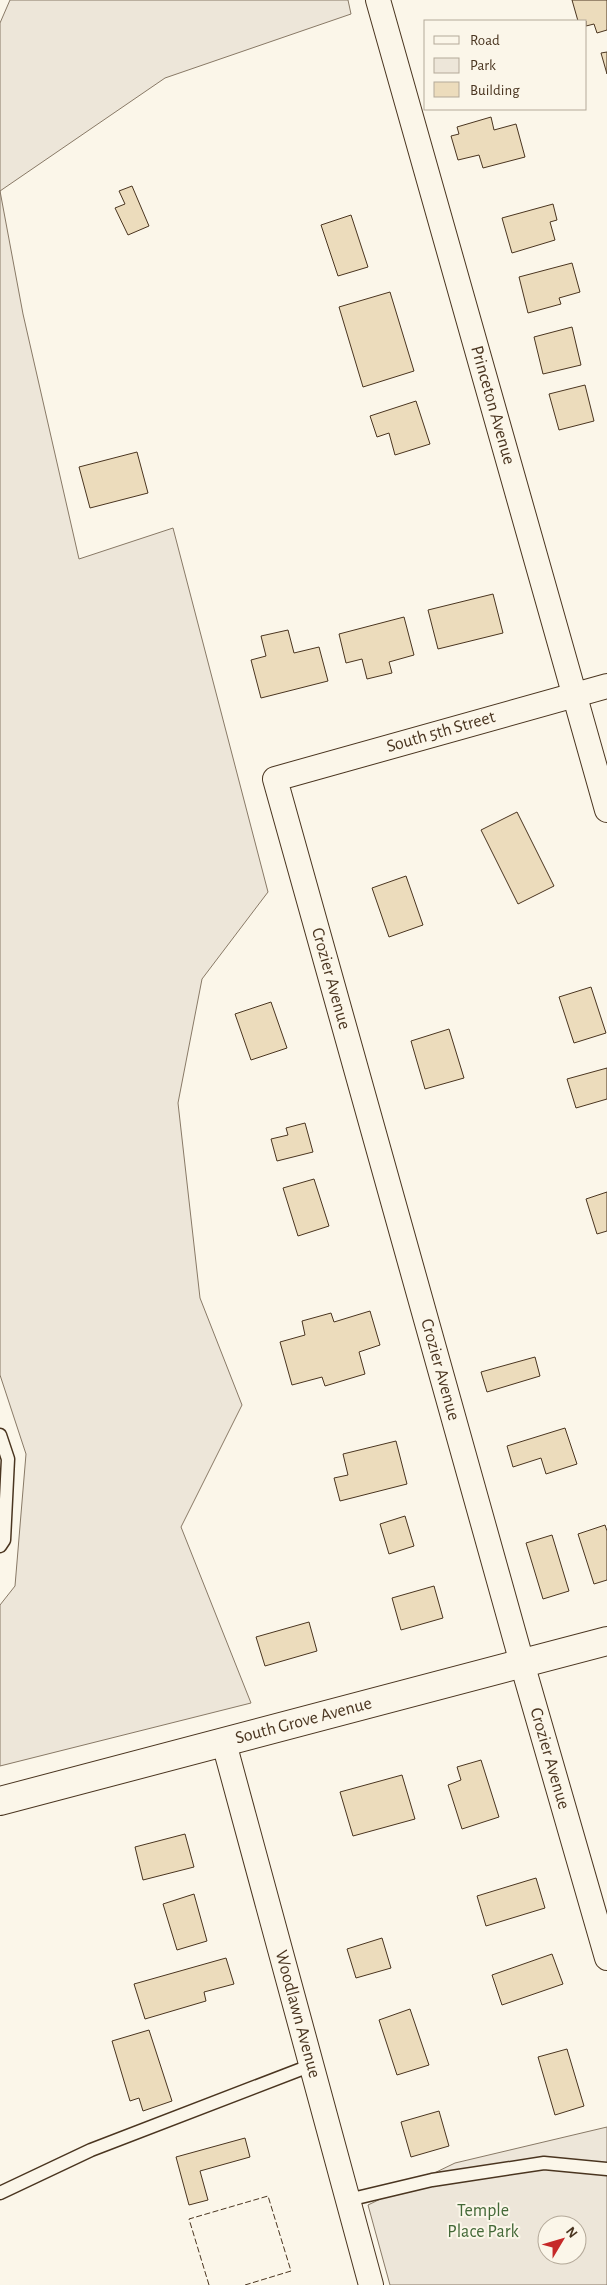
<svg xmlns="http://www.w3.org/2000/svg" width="607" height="2285" viewBox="0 0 607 2285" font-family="'Alegreya Sans',sans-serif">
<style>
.green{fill:#ede6d9;stroke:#887966;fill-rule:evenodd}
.building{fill:#ecdcbc;stroke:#4a3520}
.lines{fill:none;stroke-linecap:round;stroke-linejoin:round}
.service-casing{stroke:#4a3520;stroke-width:15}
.minor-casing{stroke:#4a3520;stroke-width:26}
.secondary-casing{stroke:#4a3520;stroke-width:30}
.service{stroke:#fbf6e9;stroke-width:12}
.minor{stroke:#fbf6e9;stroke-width:24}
.secondary{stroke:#fbf6e9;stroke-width:28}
.fence{stroke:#4a3520;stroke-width:1;stroke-dasharray:6 2.5;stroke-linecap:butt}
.labels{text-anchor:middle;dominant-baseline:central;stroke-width:4;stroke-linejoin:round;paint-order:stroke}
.street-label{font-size:18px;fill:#4a3520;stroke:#fbf6e9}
.park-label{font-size:18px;fill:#436837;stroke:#fbf6e9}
</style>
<rect width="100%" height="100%" fill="#fbf6e9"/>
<g class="green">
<polygon points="10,0 348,0 351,14 165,78 0,191 23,314 79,559 173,528 268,892 202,979 178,1103 200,1298 242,1405 181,1527 251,1703 0,1766 0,1605 15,1586 26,1454 0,1375 0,23"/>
<path d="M607 2127V2285H390L368 2205 455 2163ZM547 2225H577V2255H547Z"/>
</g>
<g class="building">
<polygon points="572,0 607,0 607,30 597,33 594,24 586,26 586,21 578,21"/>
<polygon points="607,52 607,74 601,53"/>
<polygon points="491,117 494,130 516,124 525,157 483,168 479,155 458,160 451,136 459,134 457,127"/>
<polygon points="132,186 149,226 128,235 115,208 125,204 119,191"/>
<polygon points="553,204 557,220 550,222 555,240 512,253 502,218"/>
<polygon points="351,215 368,267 338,276 321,225"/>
<polygon points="572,263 580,292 559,298 561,304 528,313 519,277"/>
<polygon points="390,292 414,371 363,387 339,307"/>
<polygon points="572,327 581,365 543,374 534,337"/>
<polygon points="585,385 594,421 559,430 549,394"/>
<polygon points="416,401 430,444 395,455 389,433 377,437 370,416"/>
<polygon points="137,452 148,493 90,508 79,467"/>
<polygon points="493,594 503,633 438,649 428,610"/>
<polygon points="404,617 414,655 389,662 392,673 367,679 362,659 346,663 339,634"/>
<polygon points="288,630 294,653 319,647 328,681 261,698 251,660 266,656 261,636"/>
<polygon points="517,812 554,886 518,904 481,830"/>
<polygon points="406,876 423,925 389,937 372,888"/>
<polygon points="591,987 606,1033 574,1043 559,997"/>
<polygon points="271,1002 287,1048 251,1060 235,1014"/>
<polygon points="449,1029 464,1078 425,1089 411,1041"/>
<polygon points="607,1068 607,1099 576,1108 567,1079"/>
<polygon points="305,1123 313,1152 277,1161 271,1139 288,1135 286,1128"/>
<polygon points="314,1179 329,1226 298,1236 283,1188"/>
<polygon points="607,1192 607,1231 597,1234 586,1199"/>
<polygon points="370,1311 380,1345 359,1352 365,1374 325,1386 322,1377 292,1385 280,1342 305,1335 302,1321 331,1313 334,1322"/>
<polygon points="535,1357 540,1376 487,1392 481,1372"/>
<polygon points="565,1428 577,1464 546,1474 541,1458 513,1467 507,1446"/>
<polygon points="396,1441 407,1484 340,1501 334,1478 348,1475 343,1454"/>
<polygon points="405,1516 414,1546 389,1554 380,1524"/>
<polygon points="605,1525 607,1531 607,1580 594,1584 578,1534"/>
<polygon points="552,1535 569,1591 543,1599 526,1543"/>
<polygon points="434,1586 443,1618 401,1630 392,1598"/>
<polygon points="309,1622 317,1651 265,1666 256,1637"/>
<polygon points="481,1760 499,1817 462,1829 448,1785 461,1780 457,1767"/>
<polygon points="402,1775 415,1819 353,1836 340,1792"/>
<polygon points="185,1834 194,1867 143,1880 135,1847"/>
<polygon points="536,1878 545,1908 486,1926 477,1896"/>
<polygon points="194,1894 207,1941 177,1950 163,1904"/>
<polygon points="382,1938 391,1968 356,1978 347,1949"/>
<polygon points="552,1954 563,1984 502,2005 492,1975"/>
<polygon points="226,1958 234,1984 204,1992 206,2001 145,2019 134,1984"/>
<polygon points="410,2009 429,2065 397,2075 379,2020"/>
<polygon points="149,2030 172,2101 143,2111 139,2098 130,2101 112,2041"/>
<polygon points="567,2049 584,2106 555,2115 538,2057"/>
<polygon points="439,2111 449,2146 411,2157 401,2122"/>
<polygon points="245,2138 250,2157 200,2171 208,2200 189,2205 176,2157"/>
</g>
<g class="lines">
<g class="service-casing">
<g id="service">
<polyline points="0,1435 8,1459 4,1540 0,1546"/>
<polyline points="0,2193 91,2150 312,2065"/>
<polyline points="348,2200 432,2180 544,2163 607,2169"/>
</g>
</g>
<g class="minor-casing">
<g id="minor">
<path id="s1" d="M378 0 607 810"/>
<path id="s2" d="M607 686 275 779 522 1663 607 1958"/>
<path id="s3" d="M224 1743 371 2285"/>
</g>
</g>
<g class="secondary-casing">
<g id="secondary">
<path id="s4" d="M0 1801 607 1641"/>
</g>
</g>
<use href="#service" class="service"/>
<use href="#minor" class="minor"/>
<use href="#secondary" class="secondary"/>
<polyline class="fence" points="209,2285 189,2219 268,2196 291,2271 245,2285"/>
</g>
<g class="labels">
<g class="street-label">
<text stroke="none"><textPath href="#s1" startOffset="421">Princeton Avenue</textPath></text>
<text transform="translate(441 732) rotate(-16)">South 5th Street</text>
<text stroke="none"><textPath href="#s2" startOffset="552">Crozier Avenue</textPath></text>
<text stroke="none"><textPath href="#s2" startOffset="958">Crozier Avenue</textPath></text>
<text stroke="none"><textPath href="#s4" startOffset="314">South Grove Avenue</textPath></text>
<text stroke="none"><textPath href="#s2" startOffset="1362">Crozier Avenue</textPath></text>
<text stroke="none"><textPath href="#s3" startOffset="281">Woodlawn Avenue</textPath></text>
</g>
<g class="park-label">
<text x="483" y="2211">Temple<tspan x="483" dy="21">Place Park</tspan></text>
</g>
</g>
<rect x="424" y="20" width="162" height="90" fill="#fbf6e9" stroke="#b4a999"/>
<rect x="434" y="36" width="25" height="8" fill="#fbf6e9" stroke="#b4a999"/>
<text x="470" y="45" font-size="15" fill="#4a3520">Road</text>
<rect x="434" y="58" width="25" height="15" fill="#ede6d9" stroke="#b4a999"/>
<text x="470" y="70" font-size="15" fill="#4a3520">Park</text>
<rect x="434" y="82" width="25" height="15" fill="#ecdcbc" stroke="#b4a999"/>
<text x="470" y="95" font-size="15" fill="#4a3520">Building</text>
<g transform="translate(562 2240) rotate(52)"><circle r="24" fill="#fbf6e9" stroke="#b4a999"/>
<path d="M0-4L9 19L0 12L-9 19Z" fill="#c62828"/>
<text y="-8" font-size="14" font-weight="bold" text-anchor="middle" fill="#4a3520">N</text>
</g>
</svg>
